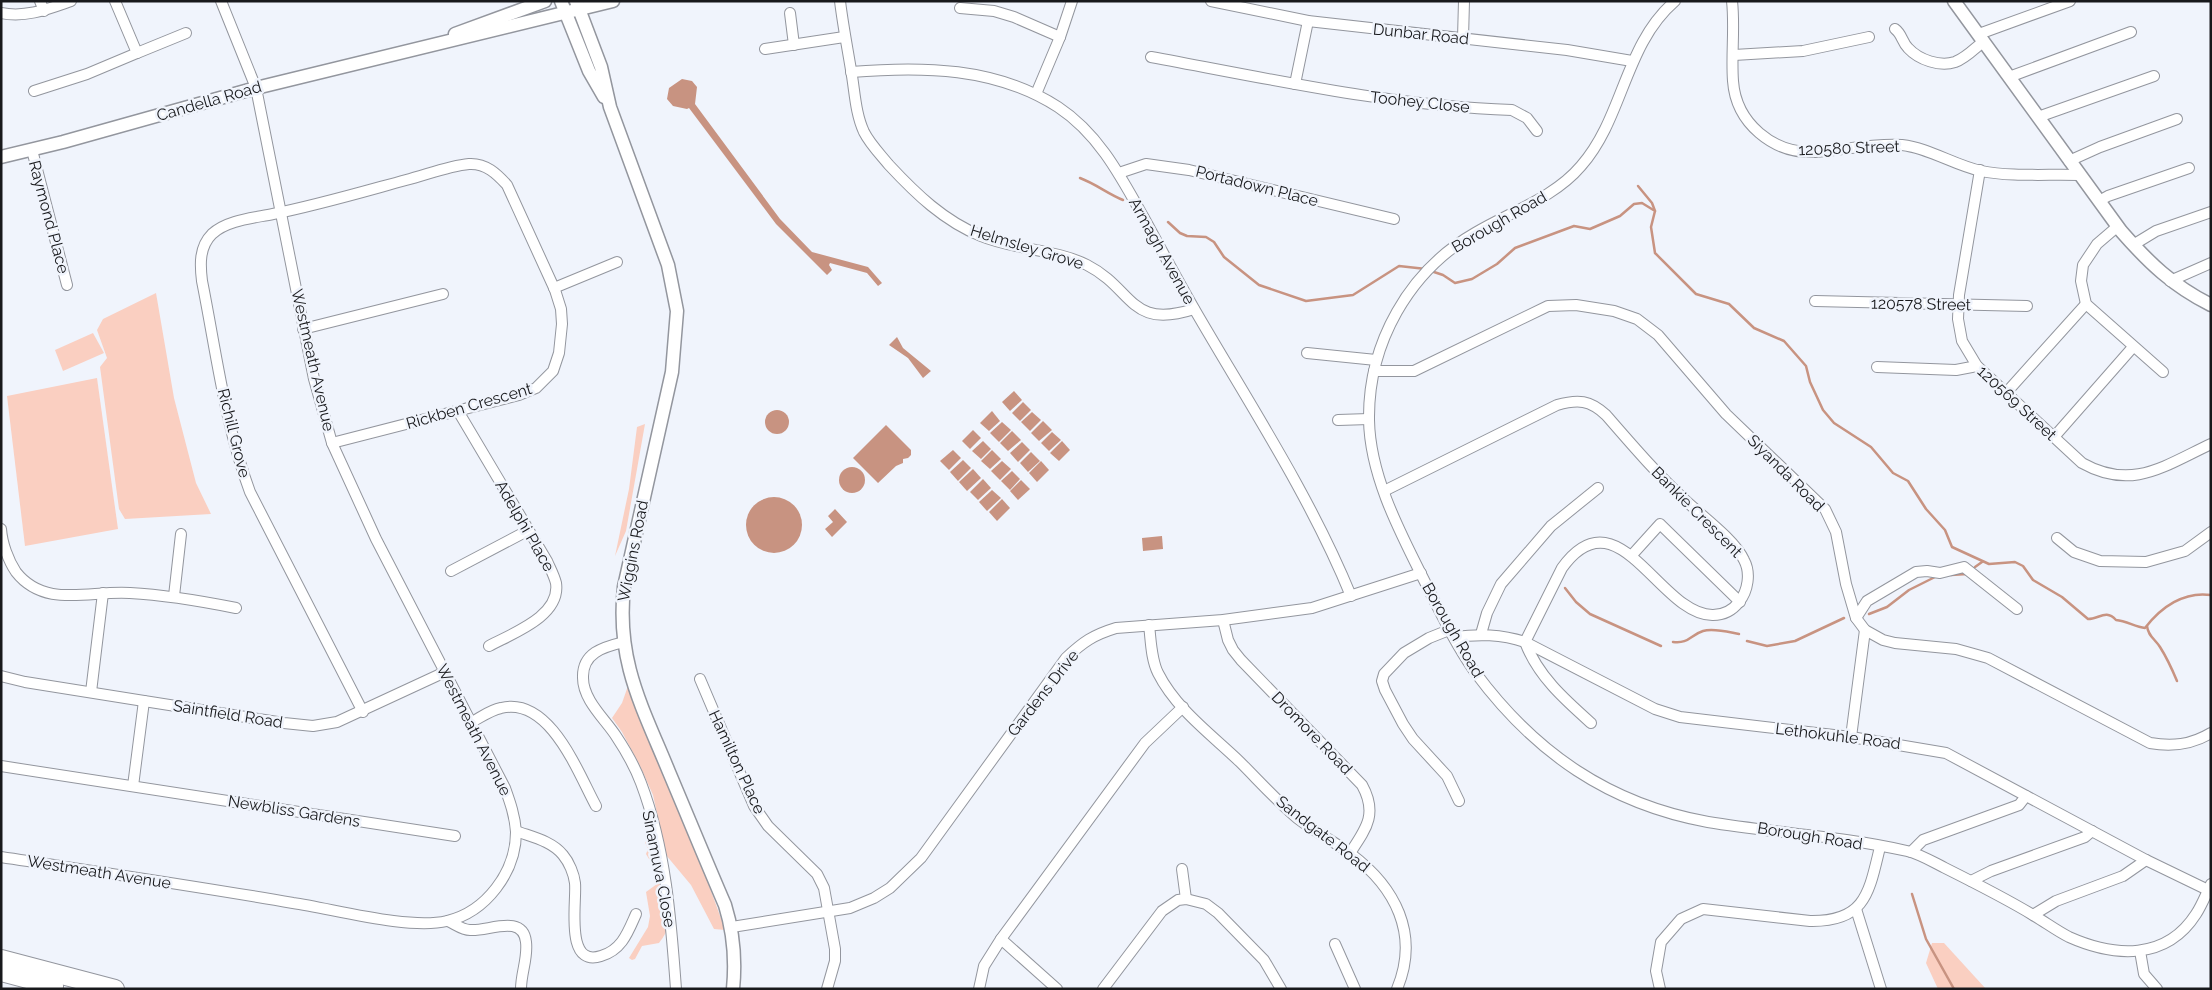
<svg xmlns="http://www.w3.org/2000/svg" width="2212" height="990" viewBox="0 0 2212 990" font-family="Raleway,sans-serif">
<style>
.green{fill:#facfc1}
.water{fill:#c89381}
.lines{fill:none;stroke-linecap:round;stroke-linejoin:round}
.stream{stroke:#c89381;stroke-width:2.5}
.minor-casing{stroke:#93969e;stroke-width:12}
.tertiary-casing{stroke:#93969e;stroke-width:15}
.motorway-casing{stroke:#93969e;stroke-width:20}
.minor{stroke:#fff;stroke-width:10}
.tertiary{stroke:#fff;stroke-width:12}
.motorway{stroke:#fff;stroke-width:18}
.labels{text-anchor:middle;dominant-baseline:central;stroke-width:5;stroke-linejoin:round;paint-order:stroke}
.street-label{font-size:16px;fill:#18191c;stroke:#f0f4fc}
</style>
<rect width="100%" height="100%" fill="#f0f4fc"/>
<g class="green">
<polygon points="156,293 174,398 196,483 211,514 125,519 119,509 100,367 107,358 97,330 103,319"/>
<polygon points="93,333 104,353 63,371 55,350"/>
<polygon points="97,378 118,529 25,546 7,396"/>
<polygon points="645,424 626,531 615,556 629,489 637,427"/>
<path d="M628 686C660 767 697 848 725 930L714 929 691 885 666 855 653 795 640 766 622 732 612 718 622 703Z"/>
<path d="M648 841 651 842 654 849 666 908 664 921C670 930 664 936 659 943L642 946 635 959 632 960 629 958 648 927 650 916 646 892 657 884 654 867 646 854 648 849 645 842Z"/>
<polygon points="1932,943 1944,943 1986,989 1938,989 1926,963"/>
</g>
<g class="water">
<polygon points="682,79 692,81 697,87 695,104 780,219 812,252 868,267 882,283 878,286 867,273 830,263 829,265 832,270 827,275 776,224 689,108 687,109 673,106 667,99 669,88"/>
<polygon points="897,337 903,348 931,371 923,378 908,358 889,345"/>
<polygon points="1014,391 1022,400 1010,411 1002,402"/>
<polygon points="1023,402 1031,410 1020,421 1012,413"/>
<circle cx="777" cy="422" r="12"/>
<polygon points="992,411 1000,421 989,431 980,423"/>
<polygon points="1032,412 1041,420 1030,431 1021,422"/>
<polygon points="1043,421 1052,430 1039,441 1031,433"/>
<polygon points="1002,422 1011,430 999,442 990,433"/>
<polygon points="886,425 911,450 911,455 908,458 903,459 903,463 896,466 878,483 853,458"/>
<polygon points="973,430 981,438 970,449 962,441"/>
<polygon points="1012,431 1021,440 1008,451 1000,443"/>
<polygon points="1052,432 1061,440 1049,451 1041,443"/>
<polygon points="983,441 991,449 981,459 972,451"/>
<polygon points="1062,441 1070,450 1059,461 1050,453"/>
<polygon points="1022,442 1030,450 1018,462 1010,453"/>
<polygon points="953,450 961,458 949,470 940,461"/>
<polygon points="992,450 1001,459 990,469 981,461"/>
<polygon points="1031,452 1040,461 1028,472 1020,463"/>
<polygon points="963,460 971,468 958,481 950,472"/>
<polygon points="1002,461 1011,469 1000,480 991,471"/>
<polygon points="1041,461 1049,470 1037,482 1029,473"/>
<circle cx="852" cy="480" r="13"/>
<polygon points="973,469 981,478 967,491 959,482"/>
<polygon points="1012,471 1020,479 1010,490 1001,481"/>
<polygon points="983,479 991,488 978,500 970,492"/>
<polygon points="1021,480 1030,489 1018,500 1010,491"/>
<polygon points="992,490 1001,498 987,511 979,502"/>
<circle cx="774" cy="525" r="28"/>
<polygon points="1002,499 1010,508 997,521 989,512"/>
<polygon points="835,509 847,522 832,537 825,529 833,522 828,516"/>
<polygon points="1162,536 1163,549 1143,551 1142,538"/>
</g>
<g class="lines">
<g class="stream">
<path d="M1080 178C1096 184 1108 194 1123 200"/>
<polyline points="1638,186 1652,203 1655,211"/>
<polyline points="1168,222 1180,233 1187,236 1206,237 1214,242 1224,257 1259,285 1306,301 1353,295 1399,266 1426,269"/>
<path d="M1431 271 1443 275 1455 283 1472 279 1497 264 1515 248 1574 226 1590 229 1620 216 1634 204 1642 203 1655 211 1651 227 1655 253 1696 294 1729 304 1754 328 1784 341 1806 366 1810 382 1823 410 1834 423 1871 447 1893 473 1908 481 1926 509 1945 530 1952 547 1989 564 2015 562 2023 566 2033 580 2062 597 2088 619C2099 619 2106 609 2116 620 2127 621 2135 627 2145 628 2161 607 2184 591 2211 595"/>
<polyline points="1975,567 1982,562"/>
<polyline points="1951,575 1967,574"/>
<polyline points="1565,588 1576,602 1590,614 1661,646"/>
<polyline points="1869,614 1887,607 1909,590 1935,577"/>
<path d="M2147 626C2148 636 2155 639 2160 647 2167 658 2172 669 2177 681"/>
<polyline points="1747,641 1767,646 1795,641 1844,618"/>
<path d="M1673 642C1689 644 1690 635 1703 631 1714 628 1728 632 1739 634"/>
<polyline points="1912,894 1926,939 1954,989"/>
</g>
<g class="minor-casing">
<g id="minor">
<polyline points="40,1 44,11"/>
<path d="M840 1C843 26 848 51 852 76 855 95 856 115 864 132 870 144 880 154 889 165 916 194 944 221 981 236 1015 250 1055 249 1087 265 1134 289 1129 330 1194 309"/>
<polyline points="1211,1 1308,21 1567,50 1632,61"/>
<path d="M1675 1C1624 45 1624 117 1581 166 1554 198 1510 212 1475 233 1409 271 1368 343 1369 420 1370 477 1401 534 1426 584 1441 614 1456 645 1475 672 1535 753 1609 804 1708 822 1774 833 1842 836 1907 851 1920 854 1933 862 1945 868 1975 883 2005 898 2033 915 2045 922 2057 931 2069 937 2114 957 2166 961 2196 914 2202 905 2206 894 2211 884"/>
<path d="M1732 1C1735 28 1731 54 1733 81 1736 123 1773 154 1815 152 1844 150 1873 143 1902 145 1929 148 1954 165 1981 171 2011 177 2048 174 2079 175"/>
<polyline points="960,8 994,11 1014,17 1060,37"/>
<path d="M1 13C26 18 48 9 71 1"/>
<polyline points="790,13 794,45"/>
<path d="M1895 29C1902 34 1902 42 1908 48 1919 60 1940 67 1955 62 1966 58 1975 48 1984 41"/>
<polyline points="1979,34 2070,1"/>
<polyline points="1463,38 1464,1"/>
<polyline points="765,49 844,37"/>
<polyline points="137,53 186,33"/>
<polyline points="1734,55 1803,51 1869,37"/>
<path d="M1151 57C1271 79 1390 106 1512 110L1527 118 1537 131"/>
<path d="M851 72C922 66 996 67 1058 107 1099 134 1121 177 1144 218 1161 249 1178 281 1196 312 1250 405 1310 496 1351 596"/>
<polyline points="2009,77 2131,32"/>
<polyline points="1295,84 1308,21"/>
<polyline points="34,91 87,74 137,53 115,1"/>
<polyline points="1036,94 1060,37 1072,1"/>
<polyline points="2038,117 2154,76"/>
<polyline points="32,150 67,285"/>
<polyline points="2069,161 2100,147 2177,119"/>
<path d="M1980 170 1959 295 1958 319 1962 341 1977 366 2082 463C2132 491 2164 466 2211 444"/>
<polyline points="1119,173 1146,164 1189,170 1394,219"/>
<polyline points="2099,201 2108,196 2189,168"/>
<polyline points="2118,226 2097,244 2083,265 2081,281 2086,304 2163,372"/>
<polyline points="2133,245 2156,231 2211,212"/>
<polyline points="2170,281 2211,263"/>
<polyline points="554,288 617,262"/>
<polyline points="1815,301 2027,306"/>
<polyline points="303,329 443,294"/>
<polyline points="1307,353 1376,360"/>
<polyline points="1877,367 1956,370 1977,366"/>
<path d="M1374 371H1414L1548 306 1576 305 1614 311 1637 319 1658 335 1726 414 1825 509 1836 532 1846 584 1856 618 1865 630 1883 640 1895 643 1956 649 1988 658 2150 743C2172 747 2191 745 2211 733"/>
<polyline points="2006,393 2086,304"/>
<path d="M458 411 547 561C550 568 554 575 556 583 561 616 513 633 489 646"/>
<polyline points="1338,420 1369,419"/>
<polyline points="2054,437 2133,347"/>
<path d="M332 443 519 395 536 388 553 371 559 353 562 324 561 309 555 290 507 185C497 174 486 163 469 164 448 166 426 175 406 180 362 192 318 205 273 214 254 218 227 220 212 234 199 247 200 265 202 281 216 351 225 425 250 492L363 712"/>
<path d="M1384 491 1557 405C1578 399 1590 400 1606 415 1632 445 1657 474 1686 501 1702 516 1735 540 1744 560 1751 573 1748 591 1739 602 1732 611 1723 615 1713 615 1660 616 1618 490 1562 568L1525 642C1538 676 1564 699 1591 723"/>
<path d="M1 529C2 543 8 560 16 572 45 609 90 590 130 593 167 595 201 601 236 608"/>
<polyline points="2057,538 2074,552 2100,561 2146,562 2185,551 2211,532"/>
<polyline points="1632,555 1660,524 1740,602"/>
<polyline points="451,571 527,531"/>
<polyline points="174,596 181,534"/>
<polyline points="1856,618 1867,601 1916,572 1927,571 1940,573 1964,567 2017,609"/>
<path d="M1223 620 1228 640 1233 650 1241 660 1362 785C1378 814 1366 829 1350 853"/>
<path d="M1149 625C1151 641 1151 659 1158 673 1176 709 1212 735 1240 762 1259 781 1277 801 1297 818 1314 831 1333 841 1351 854 1395 887 1420 934 1397 989"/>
<polyline points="1449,630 1429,638 1404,653 1384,674 1382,681 1385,690 1403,724 1413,739 1447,776 1459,801"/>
<polyline points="1481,634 1487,613 1501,584 1551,526 1598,488"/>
<path d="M1454 637C1479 634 1501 634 1525 642L1655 709 1680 717 1851 737 1946 753 2146 860 2208 890"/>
<path d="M624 642C603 647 582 653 583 678 583 700 605 719 616 736 626 751 635 767 641 783 666 849 671 920 676 989"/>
<polyline points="1,676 25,682 144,701 284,723 313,726 337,722 445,672"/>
<polyline points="700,679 754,806 768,826 817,874 824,888 835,949 835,961 827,989"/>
<polyline points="91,692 103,593"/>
<path d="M470 723C480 718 490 710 501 708 550 696 578 773 596 806"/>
<polyline points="1851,737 1865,630"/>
<polyline points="1,766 455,836"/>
<polyline points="133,786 144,701"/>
<path d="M516 831C532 837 552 841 563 855 569 862 574 874 575 883 577 901 564 968 601 956 622 950 628 932 636 914"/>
<polyline points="1911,852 1923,840 2019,805 2026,796"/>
<path d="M1 857C99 872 196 886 293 903 334 909 408 930 447 921 486 912 516 872 516 832 515 816 510 802 505 788L376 539 332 443 314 379 256 88 221 1"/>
<polyline points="1182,869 1186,899"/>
<polyline points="1971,881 1991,871 2085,837 2092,831"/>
<polyline points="1856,909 1881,989"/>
<polyline points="2033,915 2056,901 2123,876 2146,860"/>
<path d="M448 921C455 924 462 930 470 930 487 932 523 913 526 942 528 958 521 973 521 989"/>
<path d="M732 927 850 908 874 898 890 888 921 858 1066 658C1083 642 1093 635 1116 628L1223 620 1312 608 1421 573"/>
<polyline points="1001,939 1057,989"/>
<polyline points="1335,944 1355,989"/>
<polyline points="2140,951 2144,974 2157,989"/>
<polyline points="979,989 984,966 1001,939 1145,743 1183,707"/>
<polyline points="1103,989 1162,911 1178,900 1186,899 1206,904 1218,913 1264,960 1281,989"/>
<path d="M1660 989 1656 971 1661 942 1681 919 1703 909 1810 921C1866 922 1869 892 1880 847"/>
</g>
</g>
<g class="tertiary-casing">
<g id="tertiary">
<polyline points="561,1 589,71 604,97"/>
<path d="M576 1 601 67 610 107 668 265 677 311 672 372 624 587C616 661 642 706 669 772 688 817 706 861 725 905 734 934 736 959 733 989"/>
<path d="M1954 1 2121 231C2149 263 2173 286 2211 305"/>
<polyline points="455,34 545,1"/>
<polyline points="1,157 63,142 256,88 613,1"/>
</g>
</g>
<g class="motorway-casing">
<g id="motorway">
<polyline points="1,959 115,989"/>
<polyline points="1,972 54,986"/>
</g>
</g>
<use href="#minor" class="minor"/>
<use href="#tertiary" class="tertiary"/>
<use href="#motorway" class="motorway"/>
</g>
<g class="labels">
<g class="street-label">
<text transform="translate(1421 34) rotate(6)">Dunbar Road</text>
<text transform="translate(209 101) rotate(-16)">Candella Road</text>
<text transform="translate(1420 102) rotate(6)">Toohey Close</text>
<text transform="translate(1849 148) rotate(-2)">120580 Street</text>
<text transform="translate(1257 186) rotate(14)">Portadown Place</text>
<text transform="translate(49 217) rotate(75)">Raymond Place</text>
<text transform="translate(1499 222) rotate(-30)">Borough Road</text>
<text transform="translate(1027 247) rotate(17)">Helmsley Grove</text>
<text transform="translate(1162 251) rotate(61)">Armagh Avenue</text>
<text transform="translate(1921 304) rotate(1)">120578 Street</text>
<text transform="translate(313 360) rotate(77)">Westmeath Avenue</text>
<text transform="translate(2017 403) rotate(43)">120569 Street</text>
<text transform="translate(469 406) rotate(-16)">Rickben Crescent</text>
<text transform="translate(234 433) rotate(76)">Richill Grove</text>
<text transform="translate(1786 473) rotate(45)">Siyanda Road</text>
<text transform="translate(1697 512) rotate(45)">Bankie Crescent</text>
<text transform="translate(525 526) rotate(60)">Adelphi Place</text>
<text transform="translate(633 551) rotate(-79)">Wiggins Road</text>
<text transform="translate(1453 630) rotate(60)">Borough Road</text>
<text transform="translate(1043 693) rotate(-52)">Gardens Drive</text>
<text transform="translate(228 714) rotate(9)">Saintfield Road</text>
<text transform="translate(474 730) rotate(63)">Westmeath Avenue</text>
<text transform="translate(1312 733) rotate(46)">Dromore Road</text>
<text transform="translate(1838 736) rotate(7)">Lethokuhle Road</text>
<text transform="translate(737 762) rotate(65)">Hamilton Place</text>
<text transform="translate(294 811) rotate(9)">Newbliss Gardens</text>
<text transform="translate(1323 834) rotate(38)">Sandgate Road</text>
<text transform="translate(1810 836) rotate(9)">Borough Road</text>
<text transform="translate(659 869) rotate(79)">Sinamuva Close</text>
<text transform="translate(99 872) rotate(9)">Westmeath Avenue</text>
</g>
</g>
<rect width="2212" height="990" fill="none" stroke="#18191c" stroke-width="5"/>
</svg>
